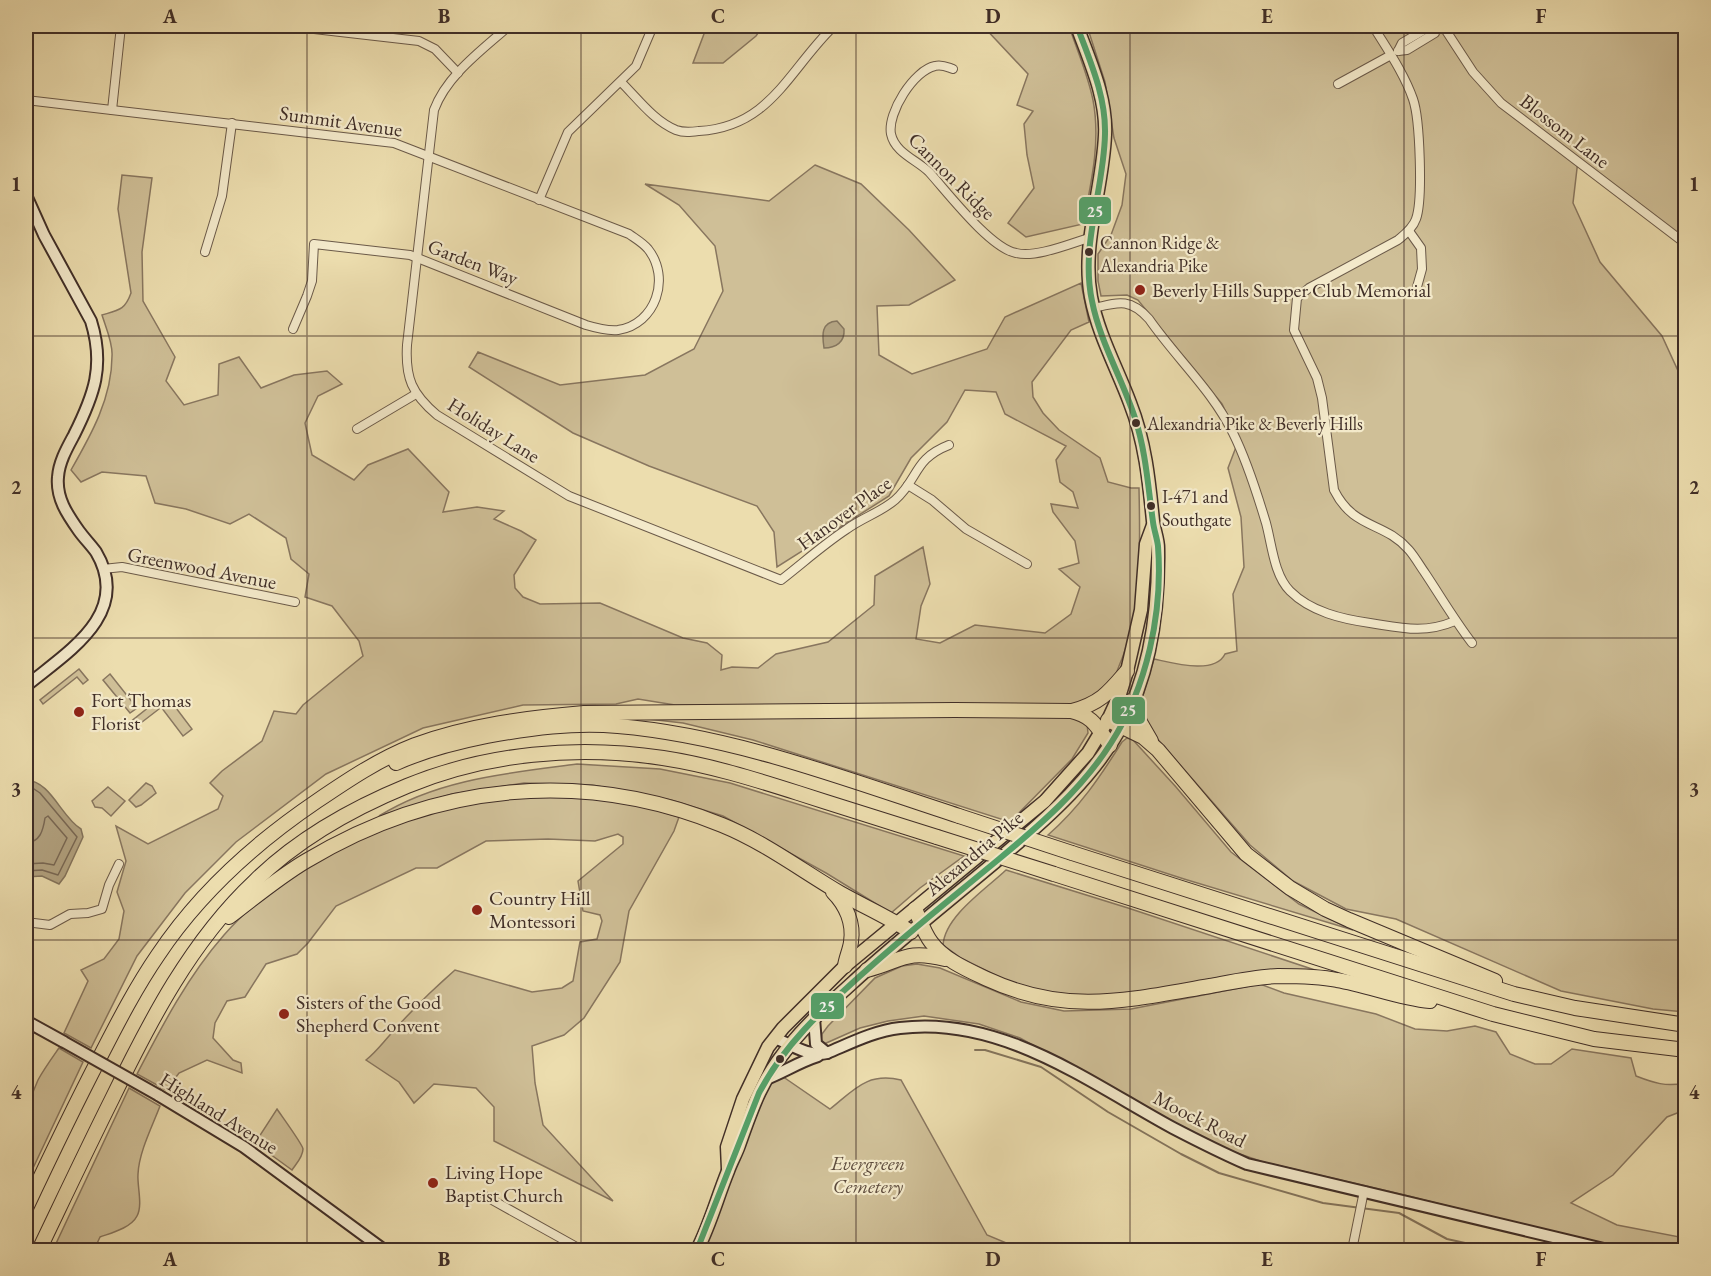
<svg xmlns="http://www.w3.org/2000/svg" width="1711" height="1276" viewBox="0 0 1711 1276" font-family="'EB Garamond',serif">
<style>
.green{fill:#cfbf97;stroke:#88765f;stroke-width:1.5}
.water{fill:#b2a280;stroke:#84745c;stroke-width:1.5}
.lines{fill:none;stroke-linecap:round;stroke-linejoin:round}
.shore{stroke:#796854;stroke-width:1.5}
.stream{stroke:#84745c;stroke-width:2}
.street-casing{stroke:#6b5a49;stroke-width:10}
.secondary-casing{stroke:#402e27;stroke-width:14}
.primary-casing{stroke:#402e27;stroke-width:15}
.highway-casing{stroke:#402e27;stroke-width:16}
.street{stroke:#f3e9ca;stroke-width:8}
.secondary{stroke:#f3e9ca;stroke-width:10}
.primary{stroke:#ecddae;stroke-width:12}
.highway{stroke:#ecddae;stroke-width:14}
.secondary-bridge-casing{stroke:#402e27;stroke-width:14;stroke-linecap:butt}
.highway-bridge-casing{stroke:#402e27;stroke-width:16;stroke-linecap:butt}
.secondary-bridge{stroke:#f3e9ca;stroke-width:10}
.highway-bridge{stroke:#ecddae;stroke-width:14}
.bus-1-casing{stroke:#f3e9ca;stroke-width:10}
.bus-1{stroke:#54a26a;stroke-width:6}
.grid{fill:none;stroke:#402e27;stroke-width:1.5;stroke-opacity:0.55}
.bus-dot{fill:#402e27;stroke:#f3e9ca;stroke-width:2}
.poi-dot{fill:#8f2418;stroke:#f3e9ca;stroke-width:2}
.labels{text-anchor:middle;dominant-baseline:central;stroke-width:4.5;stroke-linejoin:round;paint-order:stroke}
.bus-label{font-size:18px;fill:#402e27;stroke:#f3e9ca;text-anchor:start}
.street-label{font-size:20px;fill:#402e27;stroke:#f3e9ca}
.poi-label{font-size:20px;fill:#402e27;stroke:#f3e9ca;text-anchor:start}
.park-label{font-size:20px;font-style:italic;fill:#5d4b3d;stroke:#f3e9ca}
.line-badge{stroke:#f3e9ca;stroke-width:2}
.badge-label{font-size:16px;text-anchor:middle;font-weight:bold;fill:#fff}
.neatline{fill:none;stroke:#402e27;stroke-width:2}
.grid-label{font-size:20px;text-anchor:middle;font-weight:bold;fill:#402e27}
</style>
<rect width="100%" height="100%" fill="#ecddae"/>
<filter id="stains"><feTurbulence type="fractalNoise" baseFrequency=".00333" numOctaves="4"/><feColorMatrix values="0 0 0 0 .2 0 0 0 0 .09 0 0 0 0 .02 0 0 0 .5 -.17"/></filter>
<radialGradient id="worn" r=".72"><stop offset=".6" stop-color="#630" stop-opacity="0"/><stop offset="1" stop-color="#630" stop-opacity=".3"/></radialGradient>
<g class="green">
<polygon points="707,26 763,26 756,36 723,63 693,63"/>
<path d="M983 26H1069C1077 50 1088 75 1093 100 1101 142 1091 184 1083 224L1026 237 1008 223 1034 188 1027 155 1024 124 1033 111 1017 105 1028 74Z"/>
<path d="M1087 26H1685V239L1578 160 1573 203 1600 262 1662 336 1685 386V1012L1653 1009 1561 991 1396 919 1346 909 1293 881 1250 845 1147 727 1141 711 1142 698 1154 659C1173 663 1215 675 1225 654L1237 651 1233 594 1244 567 1241 517 1228 468 1236 447 1240 441 1222 404 1138 300 1127 295 1101 296 1098 281V254L1111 235 1122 205 1126 174 1114 138 1105 82Z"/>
<path d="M815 165 861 184 909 230 955 280 909 305 877 306 879 355 912 374 987 349 1005 317 1081 283 1089 322 1071 330 1032 382 1033 397 1043 413 1059 430 1100 458 1108 482 1131 488H1139C1140 547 1143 611 1119 666 1117 671 1115 678 1111 683 1101 696 1087 702 1072 704L675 705 638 699 616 704 523 705 423 728 326 774 236 842 185 893 137 956 91 1048 64 1033 88 981 81 970 104 959 119 939 124 911 117 892 126 861 116 826 148 844 218 809 223 796 210 783 222 771 262 741 274 711 296 714 303 705 363 656 359 641 332 606 305 597 309 574 291 559 286 538 249 514 230 524 186 509 155 503 146 476 102 472 81 482 71 470C91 435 112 398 112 356 113 343 106 328 102 315 119 310 125 310 131 293L118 209 122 175 152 178 142 252 143 301 175 357 166 381 184 405 218 395 219 364 239 357 261 388 294 375 327 371 342 384 318 396 305 423 312 455 354 480 368 465 408 449 449 492 443 512 477 507 504 511 494 519 521 531 536 540 514 575 515 588 523 597 540 604 600 603 683 638 707 643 722 655 721 670 732 667 758 668 776 654 828 642 874 605 875 576 923 547 930 584 921 606 916 639 940 643 975 625 1045 633 1071 614 1080 587 1059 569 1079 563 1075 541 1053 512 1051 504 1078 508 1073 492 1060 482 1056 460 1066 446 1005 414 996 392 965 390 947 422 911 458 889 496 777 567 774 532 757 506 649 466 573 433 469 367 478 352 560 385 645 375 694 349 723 291 715 246 679 205 645 184 769 201Z"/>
<polygon points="79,669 88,680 83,684 77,677 43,704 40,700"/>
<polygon points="110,674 137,708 130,713 103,680"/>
<polygon points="170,700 192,729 183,736 161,707"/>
<polygon points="154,703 159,709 133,729 129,723"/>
<polygon points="1047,715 1077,718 1087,724 1088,733 1072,759 1010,822 753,740 683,723 621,716"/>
<path d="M1127 738 1133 740 1176 787 1231 852 1299 904 1353 930 1184 879 1048 835C1080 807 1100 777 1122 742Z"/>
<path d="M577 764 660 769 730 783 964 856 920 888 891 913 826 873 723 816 671 800 592 785 524 783 452 794 379 816C438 779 509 773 577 764Z"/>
<polygon points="146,783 152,786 156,793 141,805 136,807 129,800"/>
<polygon points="108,787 125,801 111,816 102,808 95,807 92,801"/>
<path d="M529 796 590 797 632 803 679 817 674 831 629 911 620 962 584 1018 564 1035 532 1046 535 1083 543 1125 613 1201 494 1141V1107L476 1088 434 1084 414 1103 399 1082 366 1060C375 1053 381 1045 389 1036 409 1013 432 990 455 970L532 992 562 988 573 981 580 942 597 939 602 921 600 915 583 911 578 881 623 844V837L618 834 595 841 548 839 486 841 437 868H416L336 906 308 943 297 954 266 964 245 997 227 1001 215 1023 213 1038 233 1060 241 1063 242 1073 207 1060 179 1073 166 1090 137 1074C162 1026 188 976 224 935 280 870 387 818 470 802 489 798 509 798 529 796Z"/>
<path d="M1006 870 1128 908 1324 973 1106 997H1066L1017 986 961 958 943 945C945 916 986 889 1006 870Z"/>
<path d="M917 964 940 968 1021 1002 1064 1011 1131 1009 1260 984 1284 993 1376 1014 1415 1029 1447 1031 1475 1026 1496 1032 1510 1054 1535 1064H1551L1572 1049 1631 1058 1636 1076C1654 1083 1666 1087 1685 1083V1110L1667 1117 1613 1175 1571 1203 1617 1225 1685 1238V1250H1626L1396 1193 1263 1162 1211 1144 1020 1038 979 1024 924 1016 888 1021 860 1028 824 1044 821 1041 822 1034 828 1026 875 978 902 966Z"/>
<path d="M59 1048 83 1062 26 1183C25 1150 23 1111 38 1080 44 1069 52 1058 59 1048Z"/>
<path d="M779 1074 830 1109C854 1090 867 1072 901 1080L987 1235 1023 1250H697L756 1097Z"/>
<path d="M129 1088 160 1106C152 1127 139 1152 138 1174 137 1186 143 1205 137 1216 131 1228 111 1233 100 1237L94 1250H53Z"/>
<path d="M277 1109C281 1115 303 1145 303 1149 303 1157 296 1164 292 1170L255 1143Z"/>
</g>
<g class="water">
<path d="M837 321 844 329C845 342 836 348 824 348 822 335 821 322 837 321Z"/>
<path d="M26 780C51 781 61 817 81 829L83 837 65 876 59 884 42 876 26 877V835L31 818V814L26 811Z"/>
</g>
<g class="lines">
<g class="shore">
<polyline points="26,786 31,787 40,793 77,837 58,875 42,870 26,871"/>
<path d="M26 843C40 842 43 831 45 818L48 816 67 838 54 865 43 863 26 864"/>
</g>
<polyline class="stream" points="975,1050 985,1050 1041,1067 1108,1112 1181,1154 1219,1173 1323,1203 1399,1213 1447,1239 1488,1248 1534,1250"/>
<g class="street-casing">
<g id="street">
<polyline points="288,26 419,41 435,49 458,73"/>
<path d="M509 26C482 50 447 75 434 110L407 345C405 378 412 394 437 415L569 496 781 580C803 563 824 544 847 529 862 518 881 512 895 500 919 479 913 459 949 445"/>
<path d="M1373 26C1387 49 1404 73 1413 99 1420 119 1423 200 1416 219 1413 228 1405 234 1398 240L1309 288 1297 298 1294 330 1317 378 1322 398 1334 490C1354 530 1384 521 1409 550 1415 557 1420 566 1425 573 1441 597 1455 621 1472 643"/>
<polyline points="1443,26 1473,72 1501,103 1686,244"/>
<polyline points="1398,51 1402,43 1431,26 1436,28"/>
<polyline points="1398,51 1407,50 1435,33 1436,28"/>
<path d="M953 69C947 67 942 64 935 66 914 70 887 113 891 134 895 153 917 160 929 172 948 193 990 248 1016 253 1037 258 1071 243 1092 237"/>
<path d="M621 82C638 99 654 121 676 130 684 133 691 132 699 131 768 127 787 74 829 31"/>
<polyline points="1338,84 1391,55"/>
<path d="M26 100 394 143 629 234C636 239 643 243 648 249 671 278 656 324 618 330 607 331 596 328 586 325L410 255 314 244 312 281 307 296 293 329"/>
<polyline points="112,110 121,26"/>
<polyline points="539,200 568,132 636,66 653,26"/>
<polyline points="1409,231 1421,248 1422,269 1417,287"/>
<polyline points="205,252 222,196 232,123"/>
<path d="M1094 308C1119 302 1130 298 1149 319 1176 358 1212 390 1233 433 1247 461 1257 493 1266 523 1272 545 1274 575 1290 591 1311 612 1342 619 1370 623 1402 628 1424 634 1455 621"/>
<polyline points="357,429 416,394"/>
<polyline points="908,485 932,500 966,529 1027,564"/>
<polyline points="103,569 122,567 295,602"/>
<polyline points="26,922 50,925 70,914 88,913 102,909 109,885 119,864"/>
<polyline points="485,1196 582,1250"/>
<polyline points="1352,1250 1364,1191"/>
</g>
</g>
<g class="secondary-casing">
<g id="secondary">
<path d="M26 195 44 235 91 321C105 366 94 395 74 435 67 448 59 462 58 477 56 498 67 514 79 531 84 538 91 545 96 552 133 614 66 653 26 686"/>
<polyline points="814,1018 816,1044 827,1053"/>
<polyline points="26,1021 64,1042"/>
<path d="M775 1038C792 1045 808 1057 827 1053 851 1043 874 1031 900 1028 1001 1015 1090 1083 1173 1128 1198 1141 1222 1153 1247 1164L1608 1250"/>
<path d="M766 1079C784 1072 799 1062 818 1056"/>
<polyline points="158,1095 244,1147 384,1250"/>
</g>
</g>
<g class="primary-casing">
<g id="primary">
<polyline points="728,1169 727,1147 743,1099 768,1047 783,1028 845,966 1045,801 1088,753 1108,720 1120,694 1127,671 1141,610 1146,544 1153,525"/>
<path d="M697 1250C710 1225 717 1198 728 1171 731 1162 736 1154 739 1145 753 1105 762 1079 790 1045 808 1023 829 1004 850 985 901 938 955 896 1007 852 1050 816 1094 776 1121 727 1151 673 1159 609 1158 548 1158 539 1154 530 1153 521 1149 480 1145 441 1130 403 1117 368 1098 334 1091 297 1081 244 1103 188 1105 135 1107 97 1089 60 1077 26"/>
</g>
</g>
<g class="highway-casing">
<g id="highway">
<polyline points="1133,700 1140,722 1151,741"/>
<path d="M1072 711C1101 703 1109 692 1127 671"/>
<polyline points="1108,720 1143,737 1158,750 1246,854 1290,888 1325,909 1349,920 1495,981"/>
<path d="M396 763C425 750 457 742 487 736 530 728 574 722 618 726 735 736 848 780 959 816"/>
<polyline points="1072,853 1514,994 1575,1008 1686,1025"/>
<polyline points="1054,874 1493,1014 1594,1039 1686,1050"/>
<path d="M833 892C846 905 854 923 851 942 850 950 846 958 845 966"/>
<path d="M915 909C920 920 924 933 931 942 944 960 968 970 987 979 1067 1016 1128 1000 1210 986 1232 982 1255 977 1278 976 1297 976 1318 976 1337 980 1368 985 1398 998 1430 1001"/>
<path d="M229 917C254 898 279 877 306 861 435 783 582 768 722 825 764 842 801 870 840 893 863 906 888 917 911 932"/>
<path d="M867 970C902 961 905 949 945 959"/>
<path d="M26 1208C50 1157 74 1107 100 1057 118 1022 136 987 158 955 200 892 255 843 317 801 348 780 379 759 415 745 470 725 526 718 584 713L955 710 1071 711C1093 716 1097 727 1110 745"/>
<path d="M39 1250C63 1200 87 1149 112 1099 150 1021 191 941 255 881 298 839 351 809 407 786 487 753 577 745 663 758 709 765 754 779 798 793 844 808 890 822 937 837"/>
</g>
</g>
<use href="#street" class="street"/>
<use href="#secondary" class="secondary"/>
<use href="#primary" class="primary"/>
<use href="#highway" class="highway"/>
<g class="secondary-bridge-casing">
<polyline id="secondary-bridge" points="64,1042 158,1095"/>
</g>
<g class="highway-bridge-casing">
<g id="highway-bridge">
<polyline points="959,816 1072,853"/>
<polyline points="937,837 1054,874"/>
</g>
</g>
<use href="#secondary-bridge" class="secondary-bridge"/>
<use href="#highway-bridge" class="highway-bridge"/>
<g class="bus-1-casing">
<path id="bus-1" d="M697 1250 759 1093C784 1045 821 1011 860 976 905 935 952 898 999 859 1040 825 1082 789 1111 743 1147 687 1163 613 1158 546 1157 538 1154 530 1153 522 1148 487 1146 452 1135 418 1122 378 1100 342 1092 301 1080 245 1104 190 1105 134 1106 96 1090 61 1077 26"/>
</g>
<use href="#bus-1" class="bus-1"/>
</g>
<path class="grid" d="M307 26V1250M581 26V1250M856 26V1250M1130 26V1250M1404 26V1250M26 336H1686M26 638H1686M26 940H1686"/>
<g class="bus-dot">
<circle cx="1089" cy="252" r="5"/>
<circle cx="1136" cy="423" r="5"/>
<circle cx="1151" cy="506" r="5"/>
<circle cx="780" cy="1059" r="5"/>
</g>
<g class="poi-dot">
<circle cx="1140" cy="290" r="6"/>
<circle cx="79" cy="712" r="6"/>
<circle cx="477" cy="910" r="6"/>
<circle cx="284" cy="1014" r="6"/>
<circle cx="433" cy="1183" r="6"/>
</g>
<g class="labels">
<g class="bus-label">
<text x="1100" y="242">Cannon Ridge &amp;<tspan x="1100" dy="23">Alexandria Pike</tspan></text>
<text x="1147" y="423">Alexandria Pike &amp; Beverly Hills</text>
<text x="1162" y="496">I-471 and<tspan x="1162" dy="23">Southgate</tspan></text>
</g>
<g class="street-label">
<text transform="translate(341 121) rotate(8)">Summit Avenue</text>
<text transform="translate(1565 131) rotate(38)">Blossom Lane</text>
<text transform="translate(952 176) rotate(45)">Cannon Ridge</text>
<text transform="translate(473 262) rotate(21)">Garden Way</text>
<text transform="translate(494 430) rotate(32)">Holiday Lane</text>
<text transform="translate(844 513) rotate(-36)">Hanover Place</text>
<text transform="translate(202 568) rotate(11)">Greenwood Avenue</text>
<text transform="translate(974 853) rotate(-40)">Alexandria Pike</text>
<text transform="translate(219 1113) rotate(32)">Highland Avenue</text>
<text transform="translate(1200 1119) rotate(27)">Moock Road</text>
</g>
<g class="poi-label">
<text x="1152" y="290">Beverly Hills Supper Club Memorial</text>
<text x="91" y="700">Fort Thomas<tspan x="91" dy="23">Florist</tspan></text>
<text x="489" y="898">Country Hill<tspan x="489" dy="23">Montessori</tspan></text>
<text x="296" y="1002">Sisters of the Good<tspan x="296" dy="23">Shepherd Convent</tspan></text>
<text x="445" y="1172">Living Hope<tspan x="445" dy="23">Baptist Church</tspan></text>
</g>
<g class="park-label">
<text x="868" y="1163">Evergreen<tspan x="868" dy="23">Cemetery</tspan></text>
</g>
</g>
<g class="line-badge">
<rect x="1078" y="196" width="34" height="29" rx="6" fill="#54a26a"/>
<rect x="1111" y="696" width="35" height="29" rx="6" fill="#54a26a"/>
<rect x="810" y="992" width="35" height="28" rx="6" fill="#54a26a"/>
</g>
<g class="badge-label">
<text x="1095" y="217">25</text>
<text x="1128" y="716">25</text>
<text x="827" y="1012">25</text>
</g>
<rect width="1711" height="1276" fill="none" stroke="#ecddae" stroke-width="66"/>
<rect x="33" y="33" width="1645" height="1210" class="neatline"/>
<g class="grid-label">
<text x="170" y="23">A</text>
<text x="444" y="23">B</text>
<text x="718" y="23">C</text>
<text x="993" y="23">D</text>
<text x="1267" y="23">E</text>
<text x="1541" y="23">F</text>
<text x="16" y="191">1</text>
<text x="1694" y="191">1</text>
<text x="16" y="494">2</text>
<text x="1694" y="494">2</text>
<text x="16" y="796">3</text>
<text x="1694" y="796">3</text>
<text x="16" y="1099">4</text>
<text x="1694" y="1099">4</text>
<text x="170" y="1266">A</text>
<text x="444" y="1266">B</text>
<text x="718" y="1266">C</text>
<text x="993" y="1266">D</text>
<text x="1267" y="1266">E</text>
<text x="1541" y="1266">F</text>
</g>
<rect width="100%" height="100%" filter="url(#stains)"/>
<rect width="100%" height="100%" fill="url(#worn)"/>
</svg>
